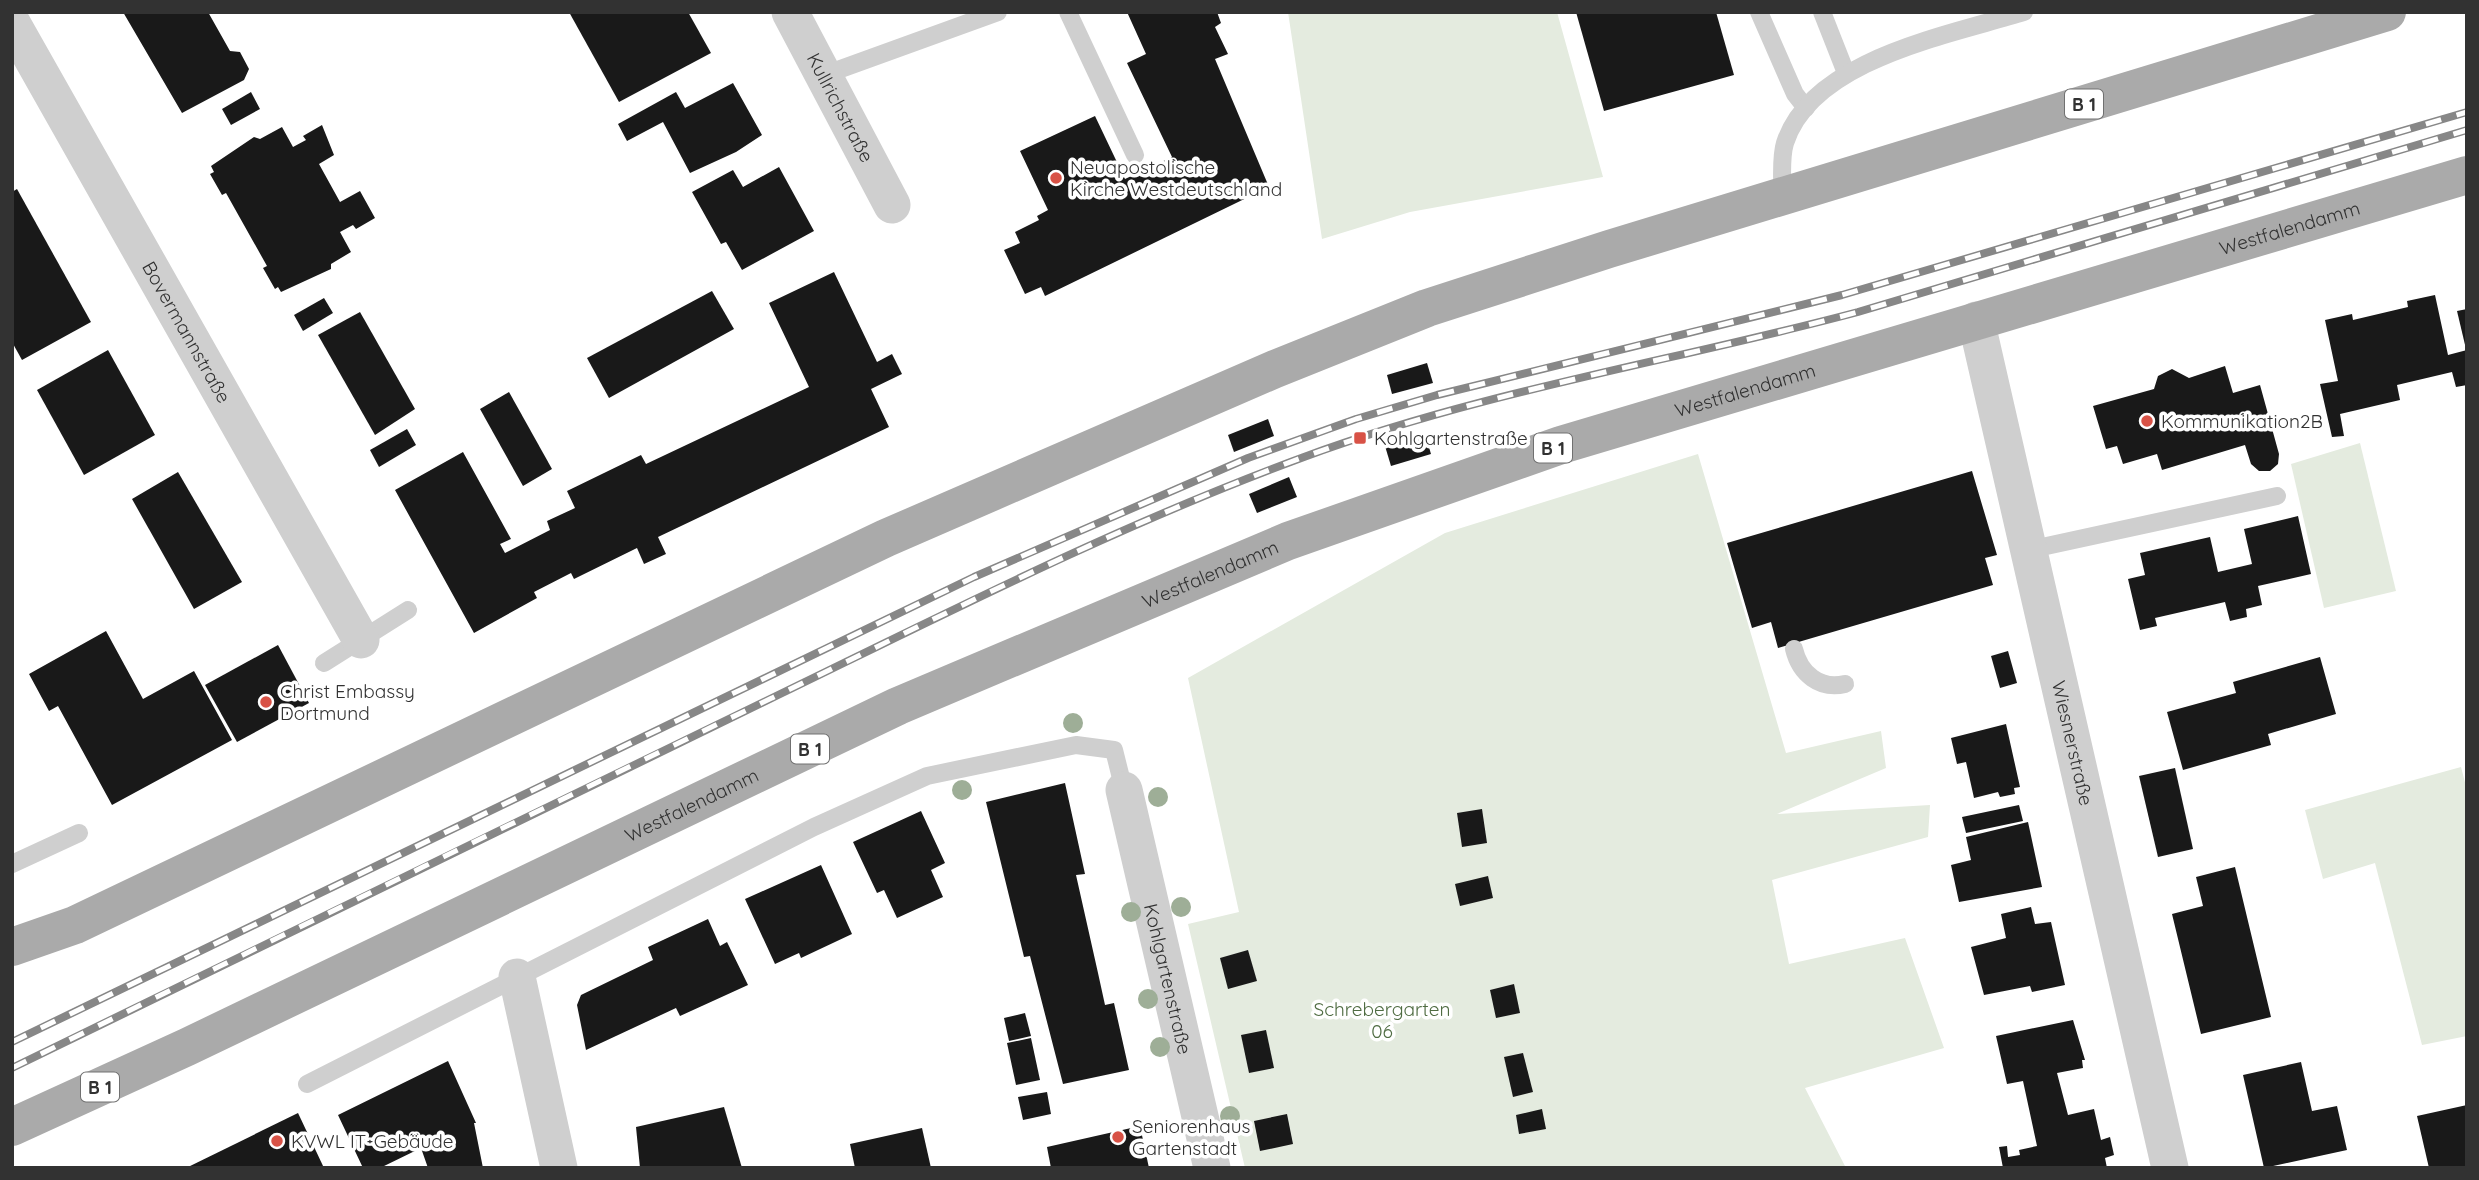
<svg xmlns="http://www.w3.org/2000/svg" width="2479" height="1180" viewBox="0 0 2479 1180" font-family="Quicksand,sans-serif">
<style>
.green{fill:#e4ebdf}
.building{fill:#191919}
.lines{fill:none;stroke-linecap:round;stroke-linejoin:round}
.service{stroke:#cfcfcf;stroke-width:18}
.minor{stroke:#cfcfcf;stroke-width:37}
.primary{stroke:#aaa;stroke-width:38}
.rail-casing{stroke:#878787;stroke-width:8}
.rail{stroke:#fff;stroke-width:5;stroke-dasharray:16;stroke-linecap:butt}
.tree{fill:#9eae97}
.poi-dot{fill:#d85246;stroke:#fff;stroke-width:2.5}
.labels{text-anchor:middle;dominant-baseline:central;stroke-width:7;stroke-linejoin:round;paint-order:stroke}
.shield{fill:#fff;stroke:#707070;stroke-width:2}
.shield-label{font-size:18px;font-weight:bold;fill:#323232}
.street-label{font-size:19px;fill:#323232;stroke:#fff}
.poi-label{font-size:19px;fill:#323232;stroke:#fff;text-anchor:start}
.park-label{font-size:19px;fill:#4f6c42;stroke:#fff}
</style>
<rect width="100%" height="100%" fill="#fff"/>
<g class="green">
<polygon points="1288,12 1557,12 1603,177 1410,212 1322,239"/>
<polygon points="2360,443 2396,591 2324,608 2291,464"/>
<polygon points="1698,454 1786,753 1881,731 1886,768 1777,814 1930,805 1928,837 1772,880 1789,964 1905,938 1944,1048 1805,1088 1846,1168 1245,1168 1188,924 1239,912 1188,678 1445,533"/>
<polygon points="2461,767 2467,790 2467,1036 2422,1045 2375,863 2323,879 2305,810"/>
</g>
<g class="building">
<polygon points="123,12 208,12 230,51 240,52 249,69 244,80 182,113"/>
<polygon points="569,12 688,12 711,53 619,102"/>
<polygon points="1127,12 1217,12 1221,23 1215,27 1228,54 1215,59 1269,187 1045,296 1041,287 1025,294 1004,250 1020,243 1015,232 1039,220 1037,216 1048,210 1020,151 1095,116 1125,179 1172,157 1127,63 1146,54"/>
<polygon points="1576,12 1716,12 1734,75 1604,111"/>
<polygon points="733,83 762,135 736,152 690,173 663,122 627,141 618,124 676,92 685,108"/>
<polygon points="251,92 260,109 231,125 222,109"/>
<polygon points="322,125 334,155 319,164 340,202 360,191 375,218 356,229 353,225 340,232 351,252 331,264 331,269 281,292 278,287 275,289 263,268 267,266 226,193 222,195 210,174 214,172 211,166 254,137 260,139 282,127 293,147 306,140 303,136"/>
<polygon points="779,167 814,231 742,270 726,242 721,244 692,192 733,170 743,187"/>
<polygon points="17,189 91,322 22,360 12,342 12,192"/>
<polygon points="834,272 877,362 892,354 902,374 871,389 889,427 658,537 666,554 644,564 637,548 574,579 571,573 534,592 537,598 474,633 395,490 463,452 511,539 500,544 505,553 550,530 547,521 575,508 567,491 641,455 646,464 809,387 769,303"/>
<polygon points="712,291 734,329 609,398 587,358"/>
<polygon points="2435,295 2448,355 2467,350 2467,385 2456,387 2452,372 2397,385 2400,400 2340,414 2344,436 2332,437 2320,384 2338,381 2325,320 2352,314 2353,320 2408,307 2407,301"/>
<polygon points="324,298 333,313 303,331 294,315"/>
<polygon points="2467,309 2467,348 2466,349 2457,311"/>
<polygon points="360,312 415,409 375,435 318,335"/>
<polygon points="108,350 155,435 84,475 37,390"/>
<polygon points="1427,363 1433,383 1392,394 1387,375"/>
<polygon points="2225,366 2233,393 2260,385 2279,454 2278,464 2270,471 2259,471 2251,464 2245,445 2162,470 2157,454 2123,464 2117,446 2106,449 2093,406 2154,389 2158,376 2172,369 2189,378"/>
<polygon points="509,392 552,469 523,486 480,409"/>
<polygon points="1268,419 1274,436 1234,452 1228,435"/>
<polygon points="407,429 416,445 379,467 370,450"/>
<polygon points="1425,434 1431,454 1391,466 1385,446"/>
<polygon points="1972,471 1997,555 1985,558 1993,585 1778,648 1771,622 1752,628 1727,543"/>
<polygon points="178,472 242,582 194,609 132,499"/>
<polygon points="1289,477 1297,497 1257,513 1249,494"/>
<polygon points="2298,516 2311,574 2258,586 2262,605 2246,609 2247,617 2230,621 2225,602 2155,618 2157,626 2140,630 2128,579 2145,575 2140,553 2210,537 2218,572 2252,564 2244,529"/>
<polygon points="106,631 143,699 194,671 232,740 112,805 58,706 49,711 29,674"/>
<polygon points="278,645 309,703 237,742 205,685"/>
<polygon points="2008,651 2017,683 2000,688 1991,656"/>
<polygon points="2320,657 2336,714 2268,734 2271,745 2183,770 2167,712 2236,693 2233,682"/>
<polygon points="2006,724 2020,787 2014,788 2015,794 2000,797 1998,792 1974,798 1966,762 1957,764 1951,738"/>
<polygon points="2175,768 2193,849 2158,857 2139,776"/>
<polygon points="1065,783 1085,874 1076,875 1098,973 1105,1005 1114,1003 1129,1070 1063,1084 1030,956 1024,957 986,802"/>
<polygon points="2019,805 2023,821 1966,833 1962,817"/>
<polygon points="1482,809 1487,843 1462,847 1457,813"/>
<polygon points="921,811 945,863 931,870 943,897 897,918 884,890 877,893 853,842"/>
<polygon points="2028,822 2042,887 1959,902 1951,865 1971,860 1966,837"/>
<polygon points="821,865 852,934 801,958 799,953 775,964 745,899"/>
<polygon points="2235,867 2271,1017 2201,1034 2172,914 2203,906 2196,877"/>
<polygon points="1488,876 1493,898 1460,906 1455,884"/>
<polygon points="2031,907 2035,924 2051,922 2065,985 2032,992 2030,986 1984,995 1971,947 2006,938 2001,914"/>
<polygon points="708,919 720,946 727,942 748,985 680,1016 676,1008 586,1050 577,1005 581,995 653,960 648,947"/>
<polygon points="1248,950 1257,981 1228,989 1220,958"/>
<polygon points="1514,984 1520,1013 1496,1018 1490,990"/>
<polygon points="1025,1013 1031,1036 1009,1041 1004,1018"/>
<polygon points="2073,1020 2085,1060 2082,1060 2083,1068 2057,1073 2068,1115 2094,1109 2101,1140 2110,1137 2114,1155 2105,1158 2107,1168 2003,1168 1999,1147 2007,1146 2008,1157 2020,1155 2019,1150 2037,1146 2023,1081 2007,1084 1996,1036"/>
<polygon points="1266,1030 1274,1068 1249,1073 1241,1035"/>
<polygon points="1031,1038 1040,1080 1016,1085 1007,1043"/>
<polygon points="1523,1053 1533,1092 1513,1097 1504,1057"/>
<polygon points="448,1061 476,1123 474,1123 483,1168 428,1168 421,1148 380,1168 363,1168 338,1115"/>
<polygon points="2301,1062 2312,1111 2337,1106 2347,1150 2264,1168 2243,1075"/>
<polygon points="1047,1092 1051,1114 1023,1120 1018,1097"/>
<polygon points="2467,1105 2467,1168 2429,1168 2417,1116"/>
<polygon points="724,1107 742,1168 640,1168 636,1127"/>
<polygon points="1542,1109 1546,1129 1519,1134 1516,1115"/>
<polygon points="298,1113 324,1168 186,1168"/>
<polygon points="1287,1114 1293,1144 1260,1151 1254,1121"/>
<polygon points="1140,1126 1149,1168 1051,1168 1047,1147"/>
<polygon points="922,1128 931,1168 855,1168 850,1144"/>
</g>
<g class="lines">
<g class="service">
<polyline points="1068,12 1135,155"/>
<polyline points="1759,12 1795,94 1806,108"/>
<polyline points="1822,12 1846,73"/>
<polyline points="824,75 998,12"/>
<path d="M1782 197C1783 181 1780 159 1785 143 1812 59 1950 35 2024 12"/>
<polyline points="2028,550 2277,496"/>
<path d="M1794 649C1800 674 1820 690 1845 684"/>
<polyline points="324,663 408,610"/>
<polyline points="12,864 79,833"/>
<polyline points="307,1084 814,827 927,776 1076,745 1114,750 1124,790"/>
</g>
<g class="minor">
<path id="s1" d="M790 12 892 205"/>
<path id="s2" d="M12 23 361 640"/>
<path id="s3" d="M1976 320 2170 1168"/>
<path id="s4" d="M1124 790 1212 1168"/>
<polyline points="517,977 559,1168"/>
</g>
<g class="primary">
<polyline points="12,947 75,925 886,538 1275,369 1427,308 1609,249 2387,12"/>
<path id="s5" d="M12 1127 187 1047 898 706 1288 541 1561 445 2467 175"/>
</g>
<g class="rail-casing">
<g id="rail">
<polyline points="12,1042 974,577 1248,458 1356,419 1437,395 1842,295 2467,112"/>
<path d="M12 1068C265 944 518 820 772 698 947 613 1121 524 1304 457 1483 391 1674 361 1858 312L2467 130"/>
</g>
</g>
<use href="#rail" class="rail"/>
</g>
<g class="tree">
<circle cx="1073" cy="723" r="10"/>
<circle cx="962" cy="790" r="10"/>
<circle cx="1158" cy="797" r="10"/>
<circle cx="1181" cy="907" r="10"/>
<circle cx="1131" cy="912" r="10"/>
<circle cx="1148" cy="999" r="10"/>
<circle cx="1160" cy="1047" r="10"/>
<circle cx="1230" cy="1116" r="10"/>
</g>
<g class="poi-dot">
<circle cx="1056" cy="178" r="7"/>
<circle cx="2147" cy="421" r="7"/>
<rect x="1353" y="431" width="14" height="14" rx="3.5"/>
<circle cx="266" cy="702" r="7"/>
<circle cx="1118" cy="1137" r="7"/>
<circle cx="277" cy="1141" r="7"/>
</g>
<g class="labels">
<g class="shield">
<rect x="2065" y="89.5" width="38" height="29" rx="5"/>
<rect x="1534" y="433.5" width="38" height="29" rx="5"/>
<rect x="791" y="734.5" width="38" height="29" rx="5"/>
<rect x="81" y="1072.5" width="38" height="29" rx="5"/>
</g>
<g class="shield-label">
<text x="2084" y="104">B 1</text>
<text x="1553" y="448">B 1</text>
<text x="810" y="749">B 1</text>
<text x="100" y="1087">B 1</text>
</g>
<g class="street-label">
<text stroke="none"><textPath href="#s1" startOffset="108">Kullrichstraße</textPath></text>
<text stroke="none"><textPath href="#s5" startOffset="2454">Westfalendamm</textPath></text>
<text stroke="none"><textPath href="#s2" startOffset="355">Bovermannstraße</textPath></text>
<text stroke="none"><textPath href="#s5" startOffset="1886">Westfalendamm</textPath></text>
<text stroke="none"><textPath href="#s5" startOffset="1320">Westfalendamm</textPath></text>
<text stroke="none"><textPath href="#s3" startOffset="434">Wiesnerstraße</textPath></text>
<text stroke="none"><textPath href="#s5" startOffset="752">Westfalendamm</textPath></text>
<text stroke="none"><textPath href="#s4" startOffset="194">Kohlgartenstraße</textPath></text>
</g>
<g class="poi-label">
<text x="1070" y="167">Neuapostolische<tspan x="1070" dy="22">Kirche Westdeutschland</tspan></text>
<text x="2161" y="421">Kommunikation2B</text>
<text x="1374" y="438">Kohlgartenstraße</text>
<text x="280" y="691">Christ Embassy<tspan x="280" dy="22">Dortmund</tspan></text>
<text x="1132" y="1126">Seniorenhaus<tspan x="1132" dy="22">Gartenstadt</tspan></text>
<text x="291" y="1141">KVWL IT-Gebäude</text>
</g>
<g class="park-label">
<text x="1382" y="1009">Schrebergarten<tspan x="1382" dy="22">06</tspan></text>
</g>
</g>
<rect width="2479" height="1180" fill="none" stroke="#323232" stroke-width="28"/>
</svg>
